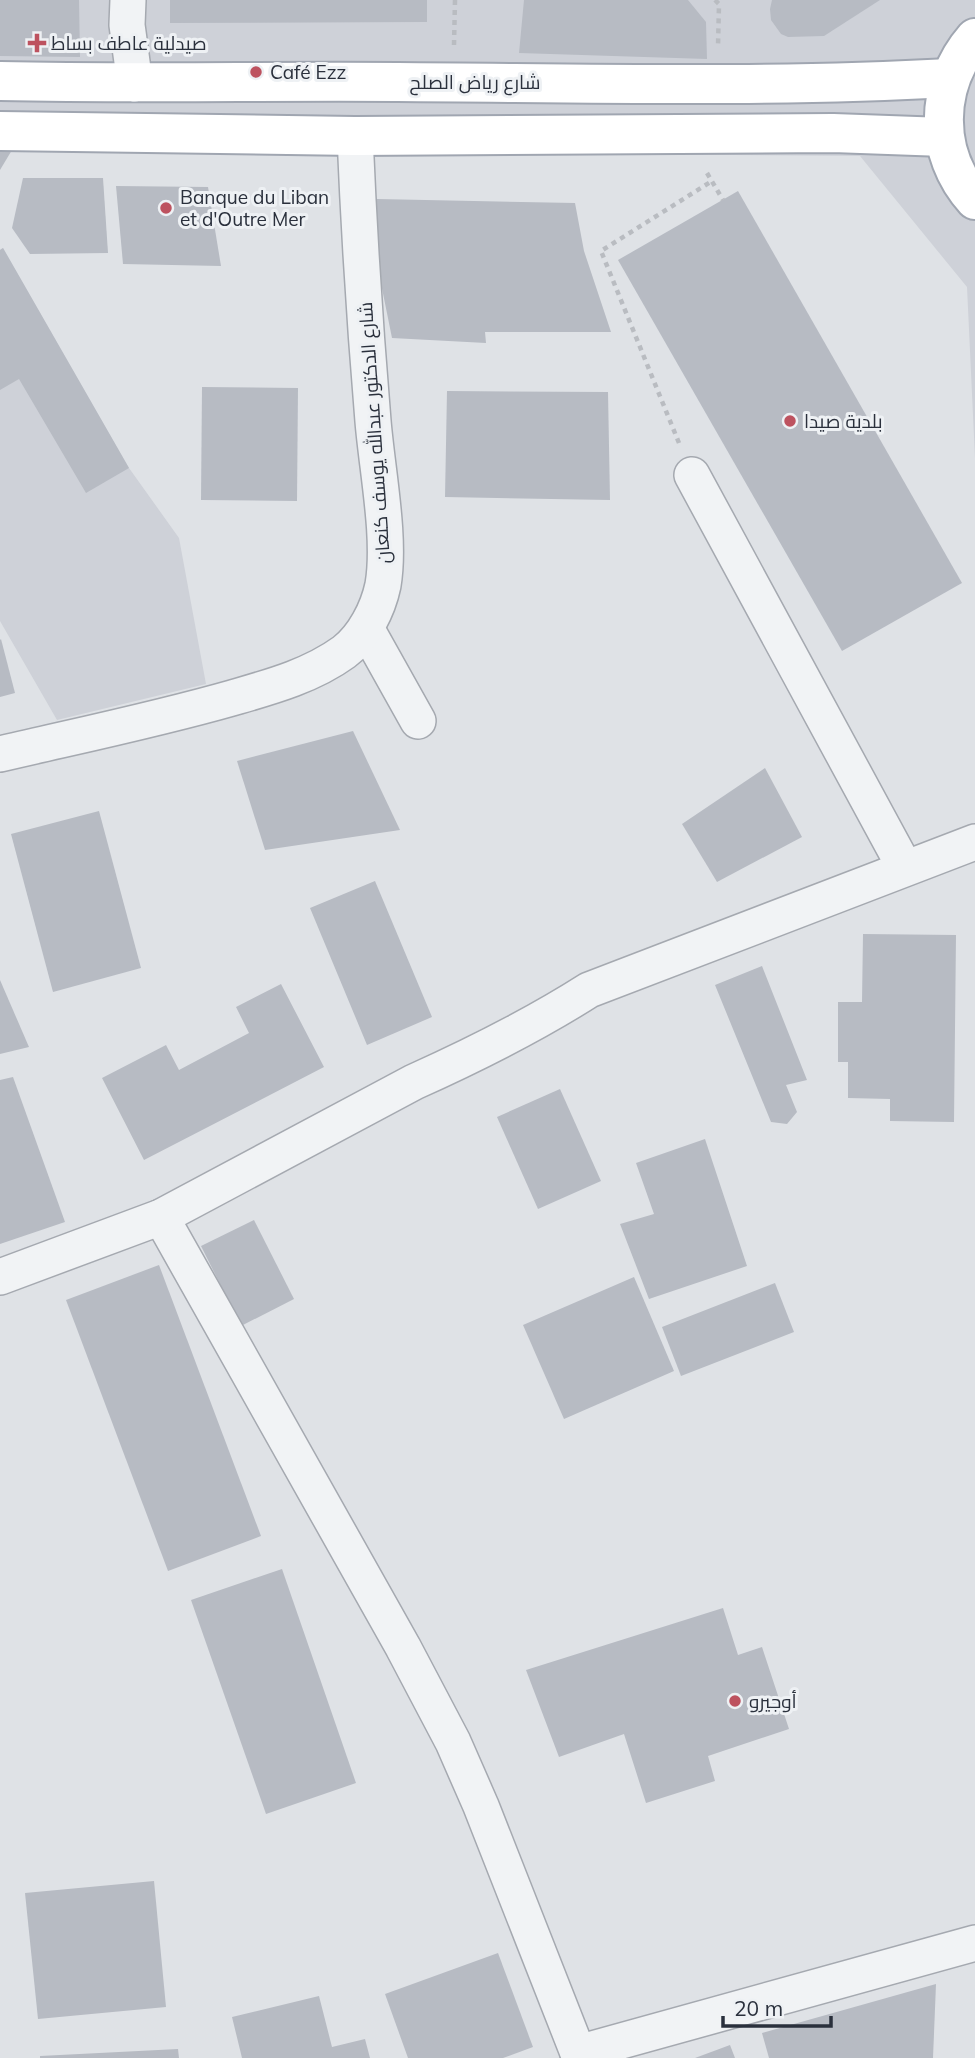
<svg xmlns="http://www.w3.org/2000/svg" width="975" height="2058" viewBox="0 0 975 2058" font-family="Mulish,Cairo,sans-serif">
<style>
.built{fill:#ced1d8}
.building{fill:#b7bbc3}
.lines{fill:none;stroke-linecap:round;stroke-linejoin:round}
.minor-casing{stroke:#a5a9b0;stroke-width:38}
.major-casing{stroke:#a0a6b1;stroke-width:42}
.path{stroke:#b9bcc1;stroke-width:4.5;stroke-dasharray:5 5;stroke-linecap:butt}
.minor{stroke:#f1f3f5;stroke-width:35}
.major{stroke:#fff;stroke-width:38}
.poi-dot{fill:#bd525f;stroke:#eef1f4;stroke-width:2.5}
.labels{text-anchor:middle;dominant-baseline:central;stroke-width:6;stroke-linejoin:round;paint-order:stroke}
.poi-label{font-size:19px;fill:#2a303c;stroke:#eef1f4;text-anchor:start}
.street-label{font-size:19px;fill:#2a303c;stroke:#eef1f4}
</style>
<rect width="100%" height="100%" fill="#dfe2e6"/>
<g class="built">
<polygon points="0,0 975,0 975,458 967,287 860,156 0,149"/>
<polygon points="3,248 129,468 179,538 206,684 57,720 0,621 0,250"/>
</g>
<g class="building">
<polygon points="0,0 79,0 80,57 0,56"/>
<polygon points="170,0 427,0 427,22 170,23"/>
<polygon points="524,0 688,0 706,22 707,59 519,53"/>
<polygon points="772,0 880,0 824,36 788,37 781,34 771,20 770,9"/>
<polygon points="0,145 15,145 0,170"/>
<polygon points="23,178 103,178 108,253 30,254 12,228"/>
<polygon points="116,186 208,187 221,266 123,264"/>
<polygon points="738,191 962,583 842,651 618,260"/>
<polygon points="377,199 575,203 584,251 611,332 485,332 486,343 392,338 368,219"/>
<polygon points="3,248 129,468 86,493 19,379 0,390 0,250"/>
<polygon points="202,387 298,388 297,501 201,500"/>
<polygon points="447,391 608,392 610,500 445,497"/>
<polygon points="1,639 15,693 0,697 0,640"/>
<polygon points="353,731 400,830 265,850 237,761"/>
<polygon points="765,768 802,837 717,882 682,824"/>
<polygon points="99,811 141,968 53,992 11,834"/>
<polygon points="375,881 432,1017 367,1045 310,908"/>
<polygon points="863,934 956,935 954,1122 890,1121 890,1099 848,1098 848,1062 838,1062 838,1002 862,1002"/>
<polygon points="762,966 807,1080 786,1085 797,1112 787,1124 771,1122 715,985"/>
<polygon points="0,980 29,1047 0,1054"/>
<polygon points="281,984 324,1067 144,1160 102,1078 166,1045 179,1070 249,1033 236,1007"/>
<polygon points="13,1077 65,1222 0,1244 0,1080"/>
<polygon points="560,1089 601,1181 538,1209 497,1117"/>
<polygon points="705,1139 747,1266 649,1299 620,1224 654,1214 636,1163"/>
<polygon points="254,1220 294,1299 241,1326 201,1246"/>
<polygon points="159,1265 261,1536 168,1571 66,1300"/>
<polygon points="634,1277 674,1371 564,1419 523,1325"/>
<polygon points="775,1283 794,1332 681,1376 662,1327"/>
<polygon points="282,1569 356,1783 266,1814 191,1600"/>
<polygon points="723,1608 738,1655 762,1647 789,1729 708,1756 715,1781 646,1803 624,1734 559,1757 526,1670"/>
<polygon points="154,1881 166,2007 38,2019 25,1893"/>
<polygon points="498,1953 533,2047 503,2058 408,2058 385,1994"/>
<polygon points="936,1984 933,2058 769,2058 762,2033"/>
<polygon points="319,1996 332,2047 365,2039 370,2058 242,2058 232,2017"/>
<polygon points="730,2045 735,2058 695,2058"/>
<polygon points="178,2049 179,2058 40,2058 40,2056"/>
</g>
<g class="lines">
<g class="minor-casing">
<g id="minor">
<polyline points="128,0 127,25 135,84"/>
<polyline points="692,475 905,868"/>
<polyline points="366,628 418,721"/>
<path d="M0 754C77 736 155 720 232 698 270 687 311 676 344 652 364 637 378 609 383 585 391 538 377 470 373 421 365 326 359 231 355 136"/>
<polyline points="161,1217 403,1647 453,1742 481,1806 580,2058"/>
<path d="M0 1277 161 1217 414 1082C474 1055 534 1025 589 990L975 842"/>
<polyline points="578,2053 975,1943"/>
</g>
</g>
<g class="major-casing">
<g id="major">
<path d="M975 38C934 85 933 154 975 200"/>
<path d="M0 81C133 84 265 81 398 82 582 83 766 88 950 78"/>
<polyline points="0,131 355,136 833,133 944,137"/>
</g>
</g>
<g class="path">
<polyline points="715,0 719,4 718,47"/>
<polyline points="454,45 455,0"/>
<polyline points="707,173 723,200"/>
<polyline points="679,443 601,251 712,181"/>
</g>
<use href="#minor" class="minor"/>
<use href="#major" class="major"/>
</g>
<g class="poi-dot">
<path d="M33.5 32.5h7v7h7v7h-7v7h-7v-7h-7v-7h7z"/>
<circle cx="256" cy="72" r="7"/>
<circle cx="166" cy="208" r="7"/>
<circle cx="790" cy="421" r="7"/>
<circle cx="735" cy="1701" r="7"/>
</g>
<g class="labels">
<g class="poi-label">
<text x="51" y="43">صيدلية عاطف بساط</text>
<text x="270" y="72">Café Ezz</text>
<text x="180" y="197">Banque du Liban<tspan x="180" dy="22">et d'Outre Mer</tspan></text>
<text x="804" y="421">بلدية صيدا</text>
<text x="749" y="1701">أوجيرو</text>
</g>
<g class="street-label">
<text x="475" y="82">شارع رياض الصلح</text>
<text transform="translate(374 433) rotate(-94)">شارع الدكتور عبدالله يوسف كنعان</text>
</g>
</g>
<path d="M723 2016v10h108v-10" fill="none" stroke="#2a303c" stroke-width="3.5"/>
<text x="734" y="2016" font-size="21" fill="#2a303c" stroke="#eef1f4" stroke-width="5" paint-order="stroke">20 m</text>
</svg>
